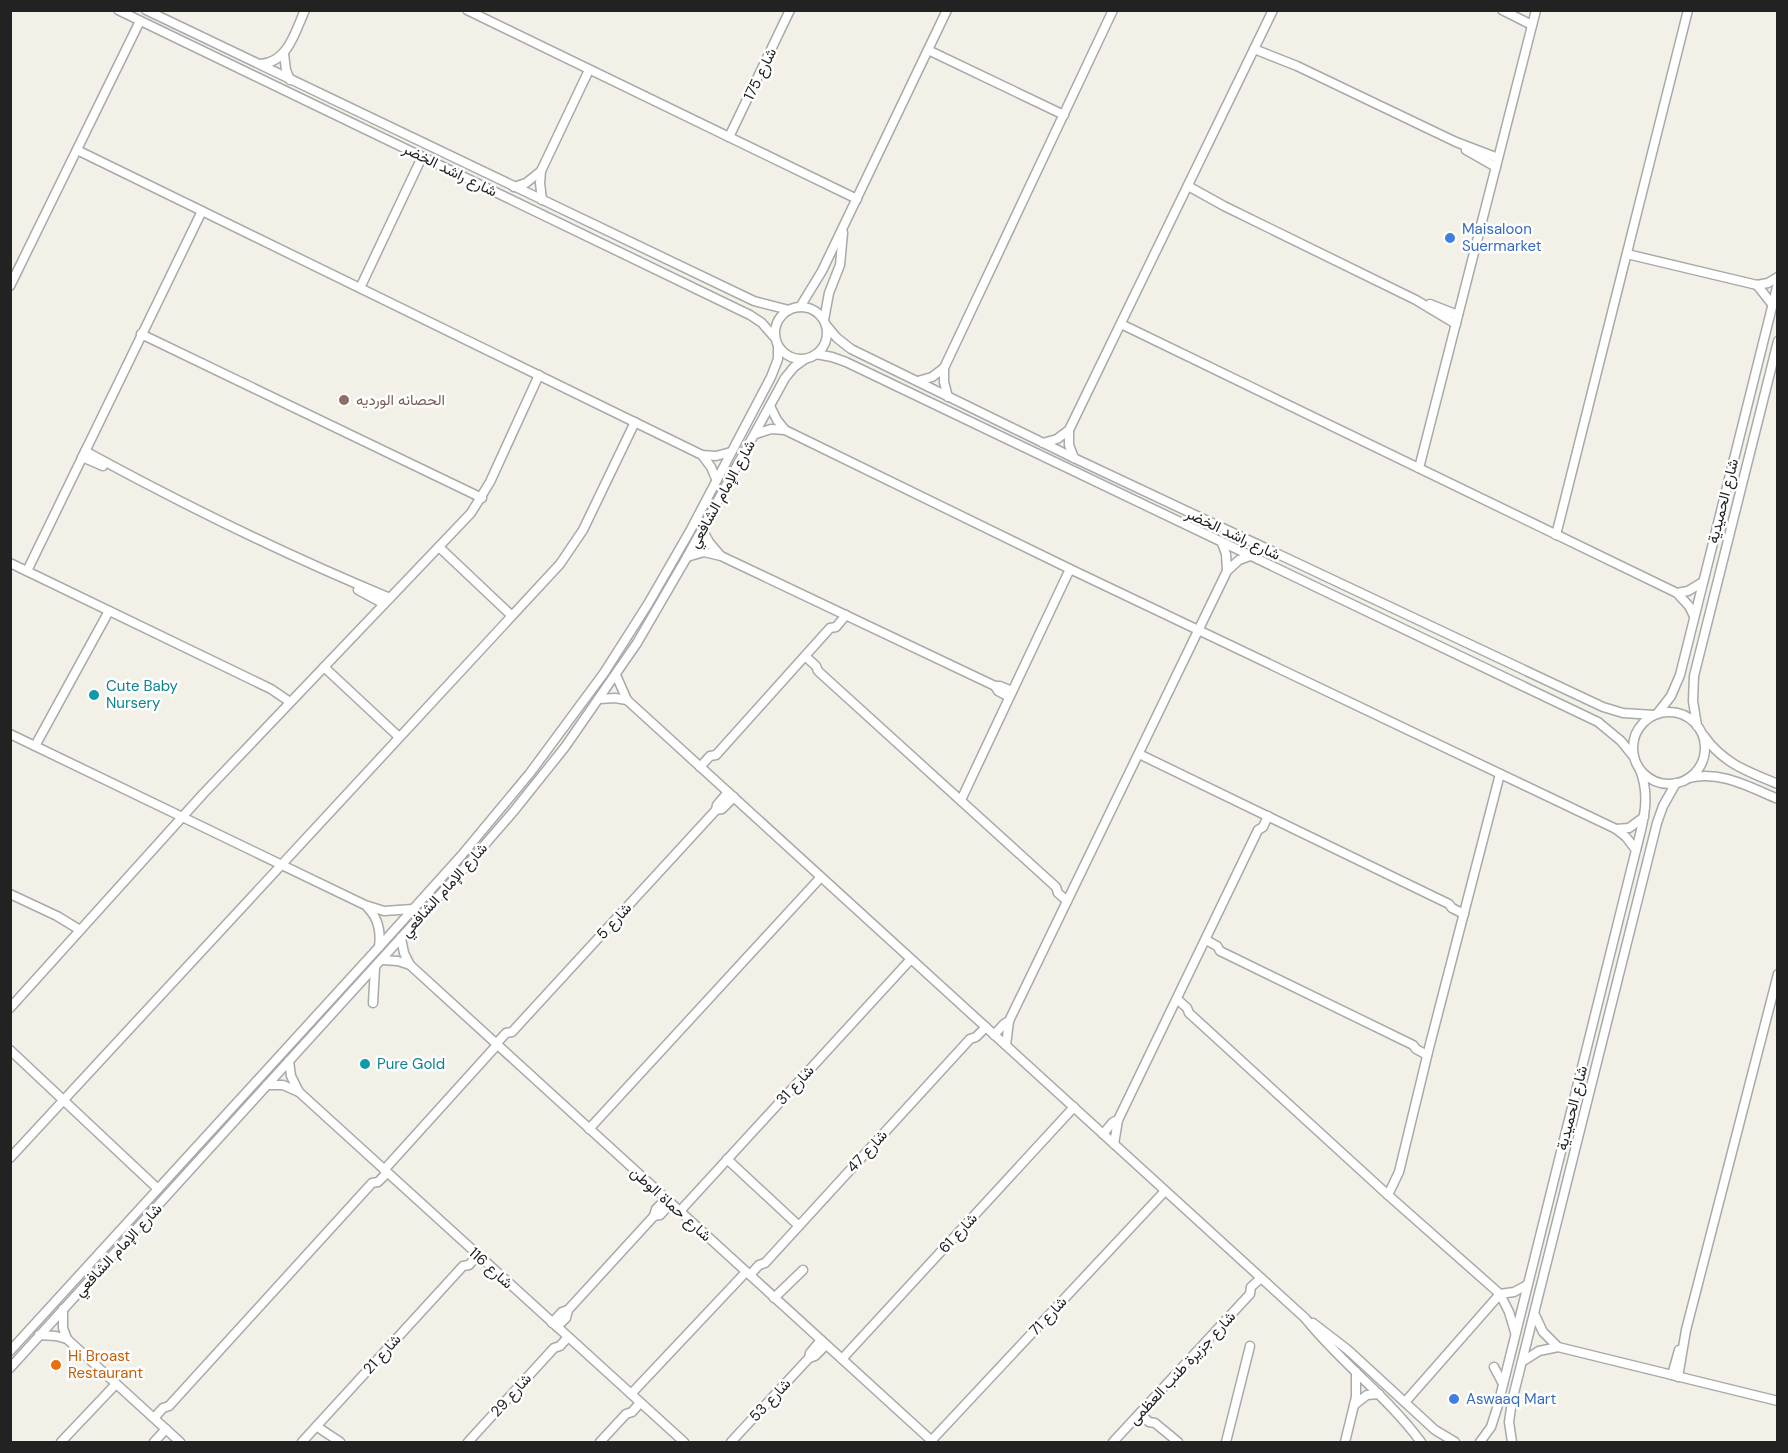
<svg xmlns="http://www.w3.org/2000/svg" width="1788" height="1453" viewBox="0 0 1788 1453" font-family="'DM Sans',Vazirmatn,sans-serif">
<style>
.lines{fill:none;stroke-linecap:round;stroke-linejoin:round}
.minor-casing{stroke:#a9a9a9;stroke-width:11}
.minor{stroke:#fff;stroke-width:8}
.shop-dot{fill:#3f7fe0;stroke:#fff;stroke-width:2}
.education-dot{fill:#8d6e63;stroke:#fff;stroke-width:2}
.culture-dot{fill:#0f9aa8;stroke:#fff;stroke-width:2}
.food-dot{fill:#e8710a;stroke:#fff;stroke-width:2}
.labels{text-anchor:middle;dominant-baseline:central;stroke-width:5;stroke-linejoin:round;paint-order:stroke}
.street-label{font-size:15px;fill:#222;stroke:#fff}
.shop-label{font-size:15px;fill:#366cbe;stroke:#fff;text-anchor:start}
.education-label{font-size:15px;fill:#785e54;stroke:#fff;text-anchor:start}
.culture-label{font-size:15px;fill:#0d838f;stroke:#fff;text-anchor:start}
.food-label{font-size:15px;fill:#c56008;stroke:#fff;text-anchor:start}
</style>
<rect width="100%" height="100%" fill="#f3f0e8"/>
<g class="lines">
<g class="minor-casing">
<g id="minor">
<polyline points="118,10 750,315 762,323 775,338"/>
<polyline points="146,10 754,301 789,310"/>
<polyline points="467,10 857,199"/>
<polyline points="1502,10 1532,25"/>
<polyline points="1254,49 1297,66 1456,142 1498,158"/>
<polyline points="928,50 1064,115"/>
<polyline points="284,54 286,70 290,80"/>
<path d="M261 64C288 62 295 32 305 10"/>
<polyline points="729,137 790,10"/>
<polyline points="77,150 702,455 716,456 731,452"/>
<polyline points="1466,150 1496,167"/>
<polyline points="541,171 540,183 542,200"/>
<polyline points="1188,186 1224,206 1416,300 1456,324"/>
<polyline points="514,187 526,183 541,171 589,70"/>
<polyline points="1627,254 1757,285 1768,283 1778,277"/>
<polyline points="1757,285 1772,304"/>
<polyline points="10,286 140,21"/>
<polyline points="360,288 422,157"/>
<polyline points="1430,304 1458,315"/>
<circle cx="801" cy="333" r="26"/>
<polyline points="800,307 822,271 947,10"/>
<polyline points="824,320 829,293 840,265 843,233"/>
<polyline points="1121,324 1677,593 1689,606 1694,616"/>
<polyline points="826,325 837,338 851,349 1074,458 1603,707 1623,713 1654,715"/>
<polyline points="141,334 482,498"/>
<polyline points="816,354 832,357 846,362 1598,722 1621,741 1634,757"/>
<polyline points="918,381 932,377 944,368"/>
<polyline points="948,397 944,382 944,368 1113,10"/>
<polyline points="770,406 777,420 785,430"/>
<polyline points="1069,430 1069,445 1074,458"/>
<polyline points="756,434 771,429 785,430 1070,569 1616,829 1626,837 1636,850"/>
<polyline points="1043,443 1057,439 1069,430 1273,10"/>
<path d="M85 451C184 505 286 555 390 598"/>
<polyline points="702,455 711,467 716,479"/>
<polyline points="82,457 103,466"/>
<polyline points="1419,468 1536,10"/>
<polyline points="702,529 709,542 720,555"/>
<polyline points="1556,535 1688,10"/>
<polyline points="1222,543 1226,554 1227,570"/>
<polyline points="439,547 511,615"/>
<polyline points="687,557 704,552 721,556 995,686 1000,686 1012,691"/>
<polyline points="10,563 271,689 290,702"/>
<polyline points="27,571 202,211"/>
<polyline points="358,590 384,604"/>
<polyline points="1677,593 1688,591 1703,582"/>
<polyline points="805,656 816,666 818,671 1056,887 1058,893 1067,901"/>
<polyline points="324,667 399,737"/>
<path d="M616 675 627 700 1305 1318C1340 1362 1387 1396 1421 1442"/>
<polyline points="995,686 998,691 1009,697"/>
<polyline points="599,699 615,698 627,700"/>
<circle cx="1669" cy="748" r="36"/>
<polyline points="1657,714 1671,696 1680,675 1778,283"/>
<polyline points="1697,726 1693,701 1694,676 1778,341"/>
<polyline points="10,734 365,905 384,911 413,909"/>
<path d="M1704 736C1723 763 1748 772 1778 784"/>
<polyline points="35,746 109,611"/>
<polyline points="1139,754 1449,904 1452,908 1464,914"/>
<polyline points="700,767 710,756 716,755 830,628 836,627 846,615"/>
<path d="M1689 778C1720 770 1749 787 1778 799"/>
<polyline points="961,800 1070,569"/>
<polyline points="716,810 717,805 728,792"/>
<polyline points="1616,829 1629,828 1644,817"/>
<polyline points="10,894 57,916 80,930"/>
<path d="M368 908C379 919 381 932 379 947"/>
<polyline points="401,938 404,953 410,965"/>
<polyline points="1206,940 1217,946 1220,951 1413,1045 1416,1049 1427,1055"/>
<polyline points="382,960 398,961 410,965 933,1442"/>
<polyline points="1177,999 1187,1008 1189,1013 1388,1195 1500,1294 1509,1312 1515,1332"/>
<polyline points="373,1003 375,968"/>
<polyline points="10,1008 203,794 471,513 490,482 539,375"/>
<polyline points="994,1035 1004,1024 1009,1021"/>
<polyline points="496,1044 506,1033 512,1032 716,810 722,809 734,797"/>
<polyline points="1006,1045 1009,1021 1227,571 1239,560 1250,556"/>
<polyline points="10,1050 158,1189"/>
<polyline points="289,1061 291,1076 299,1092 684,1442"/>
<polyline points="267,1085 283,1085 299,1092"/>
<polyline points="589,1129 821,877"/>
<polyline points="1103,1134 1113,1122 1118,1120"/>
<polyline points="1114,1144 1118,1120 1258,830 1263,827 1268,816"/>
<polyline points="10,1158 560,564 583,530 635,422"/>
<polyline points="727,1159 799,1226"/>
<polyline points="384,1170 497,1045"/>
<polyline points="1388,1195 1399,1172 1429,1048 1500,774"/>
<polyline points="680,1211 911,959"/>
<polyline points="654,1216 656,1209 666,1199"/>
<polyline points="750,1275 759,1265 765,1263 970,1039 976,1037 986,1027"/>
<polyline points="774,1298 803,1270"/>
<polyline points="63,1309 63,1328 67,1339"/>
<polyline points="1535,1315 1543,1332 1558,1347 1778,1401"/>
<polyline points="552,1323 562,1312 568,1310 654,1216 660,1215 671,1203"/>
<polyline points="1313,1323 1348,1350 1435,1430 1455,1442"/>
<polyline points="557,1327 566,1318 568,1310"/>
<polyline points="39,1335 56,1336 67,1339 180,1442"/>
<polyline points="10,1351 379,947 461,856 530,773 604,673 648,604 690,531 771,377 778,359 778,346"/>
<polyline points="809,1358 810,1353 821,1340"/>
<polyline points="842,1359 1074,1107"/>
<polyline points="1523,1361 1539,1351 1558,1347"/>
<polyline points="1494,1367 1503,1384"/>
<polyline points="10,1368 468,864 513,812 565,747 637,643 687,557 785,378 794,367 805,359"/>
<polyline points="1672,1375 1679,1350"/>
<polyline points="1678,1377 1686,1330 1778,974"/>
<polyline points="631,1394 746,1272"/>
<polyline points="1406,1401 1500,1294 1514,1292 1527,1285"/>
<polyline points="1354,1405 1367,1395 1379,1394"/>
<polyline points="1140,1413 1149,1422 1155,1423 1178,1442"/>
<polyline points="154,1418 163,1408 169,1406 372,1183 378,1182 387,1173"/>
<path d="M317 1426C325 1433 332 1436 340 1442"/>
<polyline points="931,1441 1165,1191"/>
<polyline points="61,1442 116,1384"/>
<polyline points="154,1442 166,1429"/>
<polyline points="302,1442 463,1266 469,1265 478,1255"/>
<polyline points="468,1442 554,1348 560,1346 568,1337"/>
<polyline points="600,1442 626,1414 632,1412 640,1403"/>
<polyline points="731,1442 809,1358 815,1356 826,1345"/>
<polyline points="1113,1442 1250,1294 1251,1287 1261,1278"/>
<polyline points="1226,1442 1250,1346"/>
<polyline points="1345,1442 1356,1397 1356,1372"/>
<path d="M1480 1442 1491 1427 1498 1405 1636 850C1643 823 1651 797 1640 770"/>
<polyline points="1512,1442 1509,1422 1512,1401 1657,823 1663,806 1676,783"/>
</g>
</g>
<use href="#minor" class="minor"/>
</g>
<g class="shop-dot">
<circle cx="1450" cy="238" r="6"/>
<circle cx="1454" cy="1399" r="6"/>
</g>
<circle class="education-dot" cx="344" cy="400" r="6"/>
<g class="culture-dot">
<circle cx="94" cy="695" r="6"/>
<circle cx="365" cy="1064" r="6"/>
</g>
<circle class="food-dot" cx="56" cy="1365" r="6"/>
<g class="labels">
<g class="street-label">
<text transform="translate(760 74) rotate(-64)">شارع 175</text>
<text transform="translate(450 170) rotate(26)">شارع راشد الخضر</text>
<text transform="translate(722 494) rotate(-61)">شارع الإمام الشافعي</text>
<text transform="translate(1723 501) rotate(-76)">شارع الحميدية</text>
<text transform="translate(1233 534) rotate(25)">شارع راشد الخضر</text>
<text transform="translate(444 890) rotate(-48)">شارع الإمام الشافعي</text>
<text transform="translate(614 921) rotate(-47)">شارع 5</text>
<text transform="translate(795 1085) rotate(-47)">شارع 31</text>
<text transform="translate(1572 1108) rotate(-76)">شارع الحميدية</text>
<text transform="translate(867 1151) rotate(-47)">شارع 47</text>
<text transform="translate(671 1204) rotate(42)">شارع حماة الوطن</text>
<text transform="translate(958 1233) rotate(-47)">شارع 61</text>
<text transform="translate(118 1250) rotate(-47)">شارع الإمام الشافعي</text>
<text transform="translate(491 1268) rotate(42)">شارع 116</text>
<text transform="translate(1048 1316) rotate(-47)">شارع 71</text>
<text transform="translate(382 1354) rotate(-48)">شارع 21</text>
<text transform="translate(1182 1368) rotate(-47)">شارع جزيرة طنب العظمى</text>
<text transform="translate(511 1395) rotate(-48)">شارع 29</text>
<text transform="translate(770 1400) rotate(-47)">شارع 53</text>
</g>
<g class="shop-label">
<text x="1462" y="229">Maisaloon<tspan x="1462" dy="17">Suermarket</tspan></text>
<text x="1466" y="1399">Aswaaq Mart</text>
</g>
<g class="education-label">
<text x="356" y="400">الحصانه الورديه</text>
</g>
<g class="culture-label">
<text x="106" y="686">Cute Baby<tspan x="106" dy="17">Nursery</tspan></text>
<text x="377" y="1064">Pure Gold</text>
</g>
<g class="food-label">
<text x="68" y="1356">Hi Broast<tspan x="68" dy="17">Restaurant</tspan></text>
</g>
</g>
<rect width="1788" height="1453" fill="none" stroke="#222222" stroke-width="24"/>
</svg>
